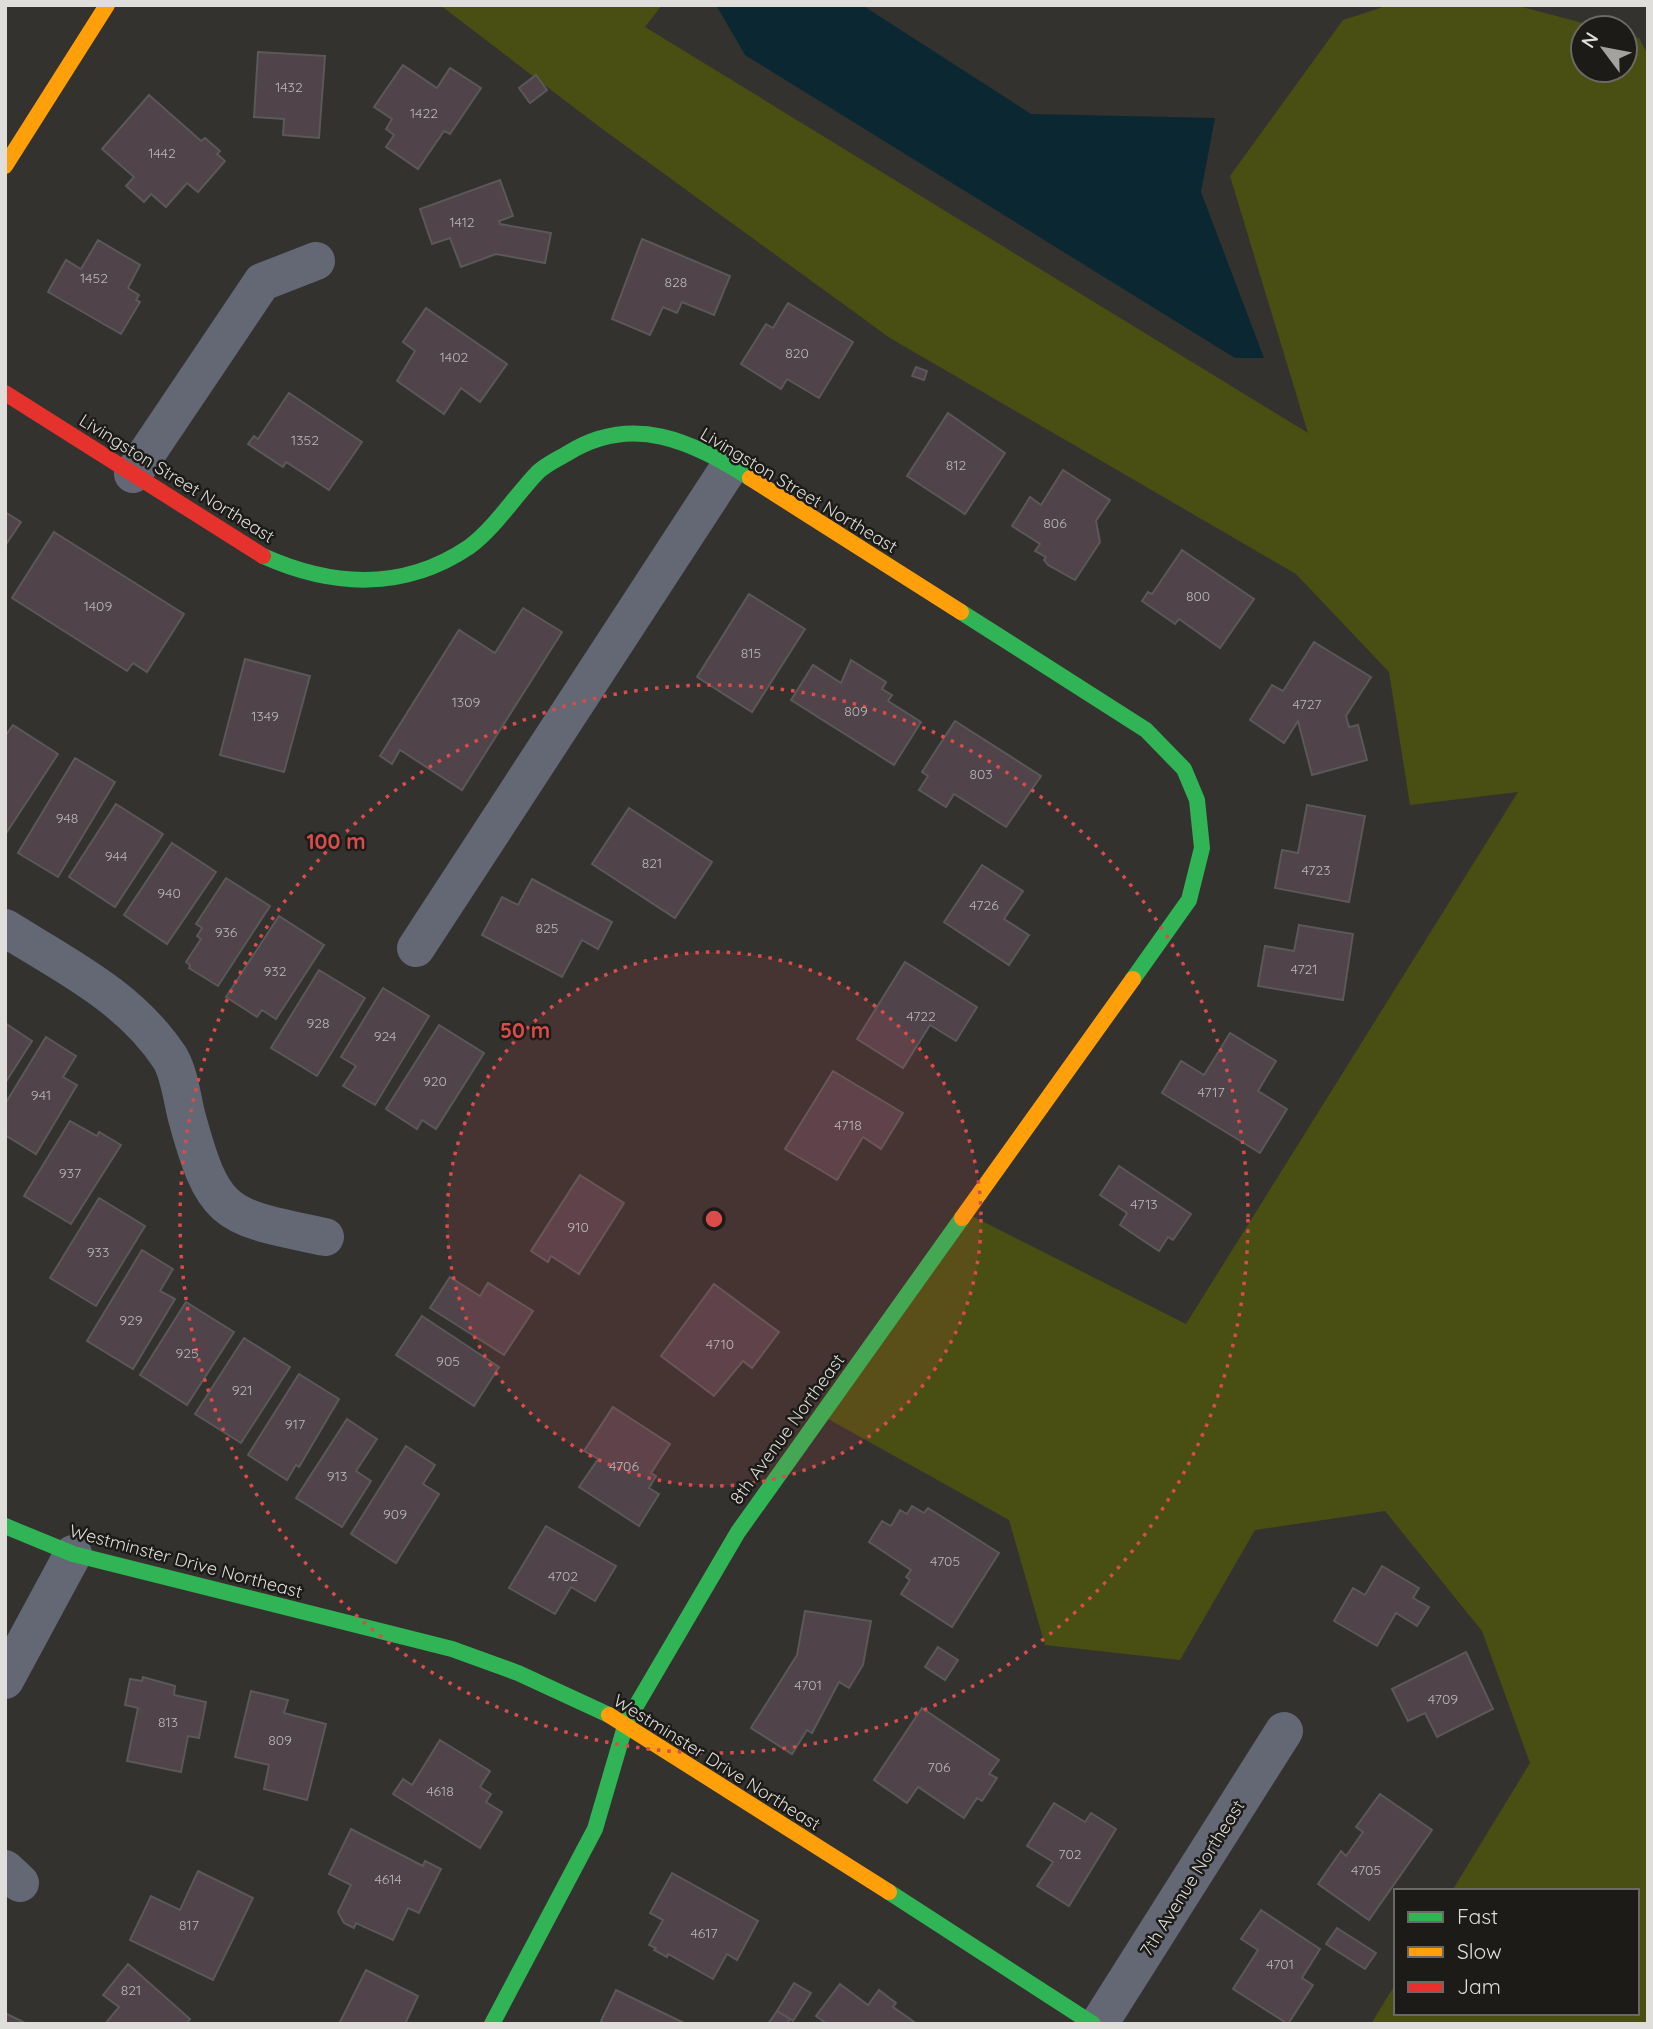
<svg xmlns="http://www.w3.org/2000/svg" width="1653" height="2029" viewBox="0 0 1653 2029" font-family="Quicksand,sans-serif">
<style>
.green{fill:#494f13}
.water{fill:#0b2732}
.building{fill:#50434a;stroke:#5a5858;stroke-width:2}
.lines{fill:none;stroke-linecap:round;stroke-linejoin:round}
.street{stroke:#646875;stroke-width:38}
.fast{stroke:#30b455;stroke-width:16}
.slow{stroke:#ff9f0a;stroke-width:16}
.jam{stroke:#e5322d;stroke-width:16}
.ring{fill:none;stroke:#d84c4c;stroke-width:3.5;stroke-dasharray:3.5 7}
.labels{text-anchor:middle;dominant-baseline:central;stroke-width:5;stroke-linejoin:round;paint-order:stroke}
.number-label{font-size:14px;fill:#bbb7b7}
.street-label{font-size:18px;fill:#dfdedb;stroke:#1c1b18}
.centre{fill:#d84c4c;stroke:#1c1b18;stroke-width:3.5}
.ring-label{font-size:21px;text-anchor:middle;font-weight:bold;fill:#d84c4c;stroke:#1c1b18;stroke-width:5;stroke-linejoin:round;paint-order:stroke}
</style>
<rect width="100%" height="100%" fill="#33322f"/>
<polygon class="green" points="440,5 662,5 645,27 1308,433 1230,176 1343,20 1389,5 1514,5 1602,28 1583,28 1583,70 1625,70 1625,34 1639,38 1648,55 1648,2024 1371,2024 1396,1983 1396,2013 1637,2013 1637,1891 1452,1891 1530,1763 1482,1631 1385,1511 1255,1530 1180,1660 1045,1645 1009,1520 821,1415 966,1213 1186,1324 1518,792 1410,805 1389,672 1296,574 890,338 597,125"/>
<polygon class="water" points="716,5 862,5 1031,114 1215,118 1201,192 1264,358 1235,358 745,55"/>
<g class="building">
<polygon points="258,52 325,56 319,138 283,135 284,119 254,117"/>
<polygon points="403,65 437,88 450,68 481,88 450,134 444,131 418,169 386,147 394,135 386,129 392,119 374,107"/>
<polygon points="536,75 547,90 530,103 519,88"/>
<polygon points="149,95 201,141 205,138 220,151 217,154 225,161 198,192 187,183 166,207 151,194 144,202 126,186 134,177 102,149"/>
<polygon points="500,180 513,216 499,221 500,224 551,233 545,263 496,254 461,267 450,238 432,244 420,209"/>
<polygon points="642,239 730,276 714,315 682,302 677,313 663,307 650,335 612,319"/>
<polygon points="98,240 140,265 128,288 139,295 136,300 140,302 121,334 48,292 66,260 81,269"/>
<polygon points="788,303 853,342 819,398 787,379 781,389 741,364 766,324 773,328"/>
<polygon points="426,308 507,364 480,402 461,388 444,414 397,381 415,351 403,342"/>
<polygon points="916,367 927,371 924,380 912,376"/>
<polygon points="289,393 362,442 329,490 286,462 283,467 248,444 254,436 258,439"/>
<polygon points="948,413 1005,453 965,514 907,476"/>
<polygon points="1063,470 1110,500 1096,521 1100,542 1075,580 1048,565 1044,560 1046,557 1035,551 1040,544 1012,526 1030,497 1041,505"/>
<polygon points="5,512 21,522 5,546"/>
<polygon points="54,532 184,614 147,672 133,663 127,671 12,598"/>
<polygon points="1182,550 1254,599 1220,648 1179,619 1175,624 1142,601 1148,592 1152,594"/>
<polygon points="749,594 805,629 752,712 697,677"/>
<polygon points="523,608 562,632 462,790 400,750 392,764 380,756 459,630 495,653"/>
<polygon points="1314,642 1371,677 1346,716 1349,727 1358,725 1367,760 1312,775 1298,721 1284,743 1250,720 1272,685 1283,691"/>
<polygon points="245,659 310,676 284,772 220,755"/>
<polygon points="851,660 886,682 882,689 892,695 888,701 921,722 894,765 791,700 813,665 841,683"/>
<polygon points="955,721 1041,776 1006,827 954,794 946,807 919,790 928,776 922,772"/>
<polygon points="13,725 58,754 5,835 5,736"/>
<polygon points="75,758 115,782 58,877 18,853"/>
<polygon points="116,804 163,834 115,907 69,877"/>
<polygon points="1307,805 1365,816 1349,902 1275,888 1282,850 1298,853"/>
<polygon points="629,808 712,862 675,918 592,864"/>
<polygon points="172,843 216,872 167,944 124,915"/>
<polygon points="982,865 1023,891 1004,919 1029,935 1009,965 944,922"/>
<polygon points="226,878 270,906 218,986 189,968 190,965 186,962 201,939 197,936 202,928 196,924"/>
<polygon points="532,879 612,922 598,949 582,940 562,977 482,935 502,897 518,905"/>
<polygon points="279,916 324,945 276,1019 262,1010 257,1017 226,997"/>
<polygon points="1299,925 1353,934 1343,1000 1258,986 1265,946 1294,951"/>
<polygon points="905,962 977,1007 956,1041 930,1025 903,1068 857,1039"/>
<polygon points="319,970 365,998 317,1076 271,1048"/>
<polygon points="383,988 429,1016 375,1105 343,1086 356,1066 341,1057"/>
<polygon points="5,1023 32,1041 5,1083"/>
<polygon points="439,1025 484,1053 436,1129 422,1120 417,1129 386,1109"/>
<polygon points="1230,1033 1276,1061 1258,1091 1287,1109 1260,1153 1162,1093 1181,1061 1204,1075"/>
<polygon points="46,1037 76,1056 63,1077 77,1085 36,1154 5,1135 5,1104"/>
<polygon points="833,1071 903,1113 881,1149 863,1137 837,1180 785,1149"/>
<polygon points="70,1121 97,1136 99,1132 121,1145 71,1224 24,1196"/>
<polygon points="1119,1166 1191,1214 1173,1240 1168,1237 1159,1251 1120,1225 1127,1213 1100,1195"/>
<polygon points="580,1175 624,1203 579,1274 551,1256 548,1262 531,1251"/>
<polygon points="99,1198 145,1226 96,1306 50,1278"/>
<polygon points="142,1250 173,1269 160,1291 175,1299 133,1369 87,1341"/>
<polygon points="450,1277 480,1296 488,1283 533,1311 504,1355 430,1308"/>
<polygon points="714,1284 779,1332 752,1368 743,1361 714,1396 661,1356"/>
<polygon points="186,1302 234,1332 187,1405 140,1375"/>
<polygon points="422,1316 499,1367 474,1406 396,1355"/>
<polygon points="244,1338 290,1367 241,1443 195,1414"/>
<polygon points="299,1374 339,1399 299,1467 296,1465 287,1480 248,1455"/>
<polygon points="613,1407 670,1444 651,1473 656,1476 649,1488 659,1494 639,1526 579,1487 598,1459 584,1451"/>
<polygon points="347,1419 377,1439 356,1471 371,1481 342,1527 296,1498"/>
<polygon points="406,1446 435,1465 423,1484 439,1494 396,1563 351,1534"/>
<polygon points="912,1506 924,1513 928,1508 999,1553 952,1627 901,1594 910,1580 906,1577 911,1570 869,1542 882,1521 891,1526 900,1510 907,1514"/>
<polygon points="546,1526 616,1566 595,1601 571,1587 555,1614 509,1588"/>
<polygon points="1382,1566 1419,1588 1413,1598 1429,1607 1417,1626 1396,1613 1377,1646 1334,1621 1353,1588 1365,1595"/>
<polygon points="805,1611 871,1621 863,1665 849,1688 839,1682 812,1733 807,1730 792,1754 751,1728 797,1655"/>
<polygon points="938,1647 958,1660 945,1680 925,1667"/>
<polygon points="1466,1652 1493,1709 1437,1737 1425,1713 1408,1721 1392,1689"/>
<polygon points="143,1677 175,1686 174,1695 206,1702 199,1738 188,1736 181,1772 127,1761 138,1708 125,1705 130,1679 142,1681"/>
<polygon points="251,1691 288,1700 284,1713 326,1724 307,1800 264,1789 269,1765 235,1757"/>
<polygon points="922,1708 999,1760 989,1774 997,1778 982,1801 977,1798 964,1818 918,1787 907,1803 874,1780"/>
<polygon points="440,1740 490,1771 480,1787 491,1794 486,1802 502,1812 480,1848 393,1794 403,1779 412,1785"/>
<polygon points="1380,1794 1432,1830 1369,1920 1318,1884 1341,1851 1346,1856 1363,1832 1356,1827"/>
<polygon points="1054,1803 1085,1822 1091,1813 1116,1829 1069,1906 1037,1886 1053,1862 1027,1846"/>
<polygon points="351,1829 423,1866 425,1861 441,1869 419,1913 408,1908 393,1940 356,1923 354,1928 344,1923 338,1912 351,1885 329,1874"/>
<polygon points="198,1871 253,1898 213,1980 130,1940 151,1896 180,1910"/>
<polygon points="672,1873 758,1921 737,1960 727,1954 713,1979 668,1954 667,1957 654,1950 656,1948 649,1945 663,1920 650,1913"/>
<polygon points="1261,1910 1320,1949 1302,1978 1313,1985 1288,2024 1233,1989 1258,1950 1241,1939"/>
<polygon points="1337,1928 1376,1953 1365,1969 1326,1944"/>
<polygon points="128,1964 190,2019 186,2024 105,2024 119,2007 103,1995"/>
<polygon points="366,1970 418,1996 405,2024 339,2024"/>
<polygon points="794,1983 811,1993 793,2021 777,2011"/>
<polygon points="840,1984 868,2005 879,1990 896,2003 893,2007 917,2024 827,2024 816,2016"/>
<polygon points="616,1990 686,2024 606,2024 601,2021"/>
<polygon points="777,2011 790,2019 787,2024 768,2024"/>
<polygon points="5,2013 27,2024 5,2024"/>
</g>
<g class="lines">
<g class="street">
<polyline points="133,474 262,282 316,261"/>
<path d="M5 928C66 966 130 997 170 1058 179 1073 182 1097 186 1114 214 1218 224 1216 325 1237"/>
<polyline points="416,948 730,466"/>
<polyline points="5,1680 73,1554"/>
<polyline points="5,1869 20,1883"/>
<polyline points="1099,2024 1284,1731"/>
</g>
<g class="fast">
<path d="M263 556C332 587 404 591 469 547 493 530 516 495 537 473 546 464 558 459 568 453 633 413 691 441 750 478"/>
<polyline points="961,612 1146,730 1184,769 1197,800 1202,848 1189,900 1133,979"/>
<polyline points="5,1526 73,1554 452,1649 518,1673 609,1715"/>
<polyline points="889,1892 1093,2024"/>
<polyline points="492,2024 595,1829 626,1723 738,1532 962,1218"/>
</g>
<g class="slow">
<polyline points="5,166 107,5"/>
<polyline points="750,478 961,612"/>
<polyline points="962,1218 1133,979"/>
<polyline points="609,1715 889,1892"/>
</g>
<polyline class="jam" points="5,393 263,556"/>
</g>
<circle cx="714" cy="1219" r="267" fill="#d84c4c" fill-opacity=".12"/>
<g class="ring">
<circle cx="714" cy="1219" r="267"/>
<circle cx="714" cy="1219" r="534"/>
</g>
<g class="labels">
<g class="number-label">
<text x="289" y="87">1432</text>
<text x="424" y="113">1422</text>
<text x="162" y="153">1442</text>
<text x="462" y="222">1412</text>
<text x="94" y="278">1452</text>
<text x="676" y="282">828</text>
<text x="797" y="353">820</text>
<text x="454" y="357">1402</text>
<text x="305" y="440">1352</text>
<text x="956" y="465">812</text>
<text x="1055" y="523">806</text>
<text x="1198" y="596">800</text>
<text x="98" y="606">1409</text>
<text x="751" y="653">815</text>
<text x="466" y="702">1309</text>
<text x="1307" y="704">4727</text>
<text x="856" y="711">809</text>
<text x="265" y="716">1349</text>
<text x="981" y="774">803</text>
<text x="67" y="818">948</text>
<text x="116" y="856">944</text>
<text x="652" y="863">821</text>
<text x="1316" y="870">4723</text>
<text x="169" y="893">940</text>
<text x="984" y="905">4726</text>
<text x="547" y="928">825</text>
<text x="226" y="932">936</text>
<text x="1304" y="969">4721</text>
<text x="275" y="971">932</text>
<text x="921" y="1016">4722</text>
<text x="318" y="1023">928</text>
<text x="385" y="1036">924</text>
<text x="435" y="1081">920</text>
<text x="1211" y="1092">4717</text>
<text x="41" y="1095">941</text>
<text x="848" y="1125">4718</text>
<text x="70" y="1173">937</text>
<text x="1144" y="1204">4713</text>
<text x="578" y="1227">910</text>
<text x="98" y="1252">933</text>
<text x="131" y="1320">929</text>
<text x="720" y="1344">4710</text>
<text x="187" y="1353">925</text>
<text x="448" y="1361">905</text>
<text x="242" y="1390">921</text>
<text x="295" y="1424">917</text>
<text x="624" y="1466">4706</text>
<text x="337" y="1476">913</text>
<text x="395" y="1514">909</text>
<text x="945" y="1561">4705</text>
<text x="563" y="1576">4702</text>
<text x="808" y="1685">4701</text>
<text x="1443" y="1699">4709</text>
<text x="168" y="1722">813</text>
<text x="280" y="1740">809</text>
<text x="939" y="1767">706</text>
<text x="440" y="1791">4618</text>
<text x="1070" y="1854">702</text>
<text x="1366" y="1870">4705</text>
<text x="388" y="1879">4614</text>
<text x="189" y="1925">817</text>
<text x="704" y="1933">4617</text>
<text x="1280" y="1964">4701</text>
<text x="131" y="1990">821</text>
</g>
<g class="street-label">
<text transform="translate(177 478) rotate(32)">Livingston Street Northeast</text>
<text transform="translate(799 490) rotate(31)">Livingston Street Northeast</text>
<text transform="translate(787 1429) rotate(-54)">8th Avenue Northeast</text>
<text transform="translate(186 1561) rotate(15)">Westminster Drive Northeast</text>
<text transform="translate(717 1762) rotate(32)">Westminster Drive Northeast</text>
<text transform="translate(1192 1878) rotate(-58)">7th Avenue Northeast</text>
</g>
</g>
<circle cx="714" cy="1219" r="10" class="centre"/>
<g class="ring-label">
<text x="336" y="849">100 m</text>
<text x="525" y="1038">50 m</text>
</g>
<rect width="1653" height="2029" fill="none" stroke="#dfdedb" stroke-width="14"/>
<rect x="1394" y="1889" width="245" height="126" fill="#1c1b18" stroke="#6a6966" stroke-width="2"/>
<rect x="1408" y="1912" width="35" height="10" fill="#30b455" stroke="#6a6966" stroke-width="2"/>
<text x="1457" y="1924" font-size="21" fill="#dfdedb">Fast</text>
<rect x="1408" y="1947" width="35" height="10" fill="#ff9f0a" stroke="#6a6966" stroke-width="2"/>
<text x="1457" y="1959" font-size="21" fill="#dfdedb">Slow</text>
<rect x="1408" y="1982" width="35" height="10" fill="#e5322d" stroke="#6a6966" stroke-width="2"/>
<text x="1457" y="1994" font-size="21" fill="#dfdedb">Jam</text>
<g transform="translate(1604 49) rotate(302)"><circle r="33" fill="#1c1b18" stroke="#6a6966" stroke-width="2"/>
<path d="M0-5L12 26L0 18L-12 26Z" fill="#a3a29f"/>
<text y="-10" font-size="19" font-weight="bold" text-anchor="middle" fill="#dfdedb">N</text>
</g>
</svg>
